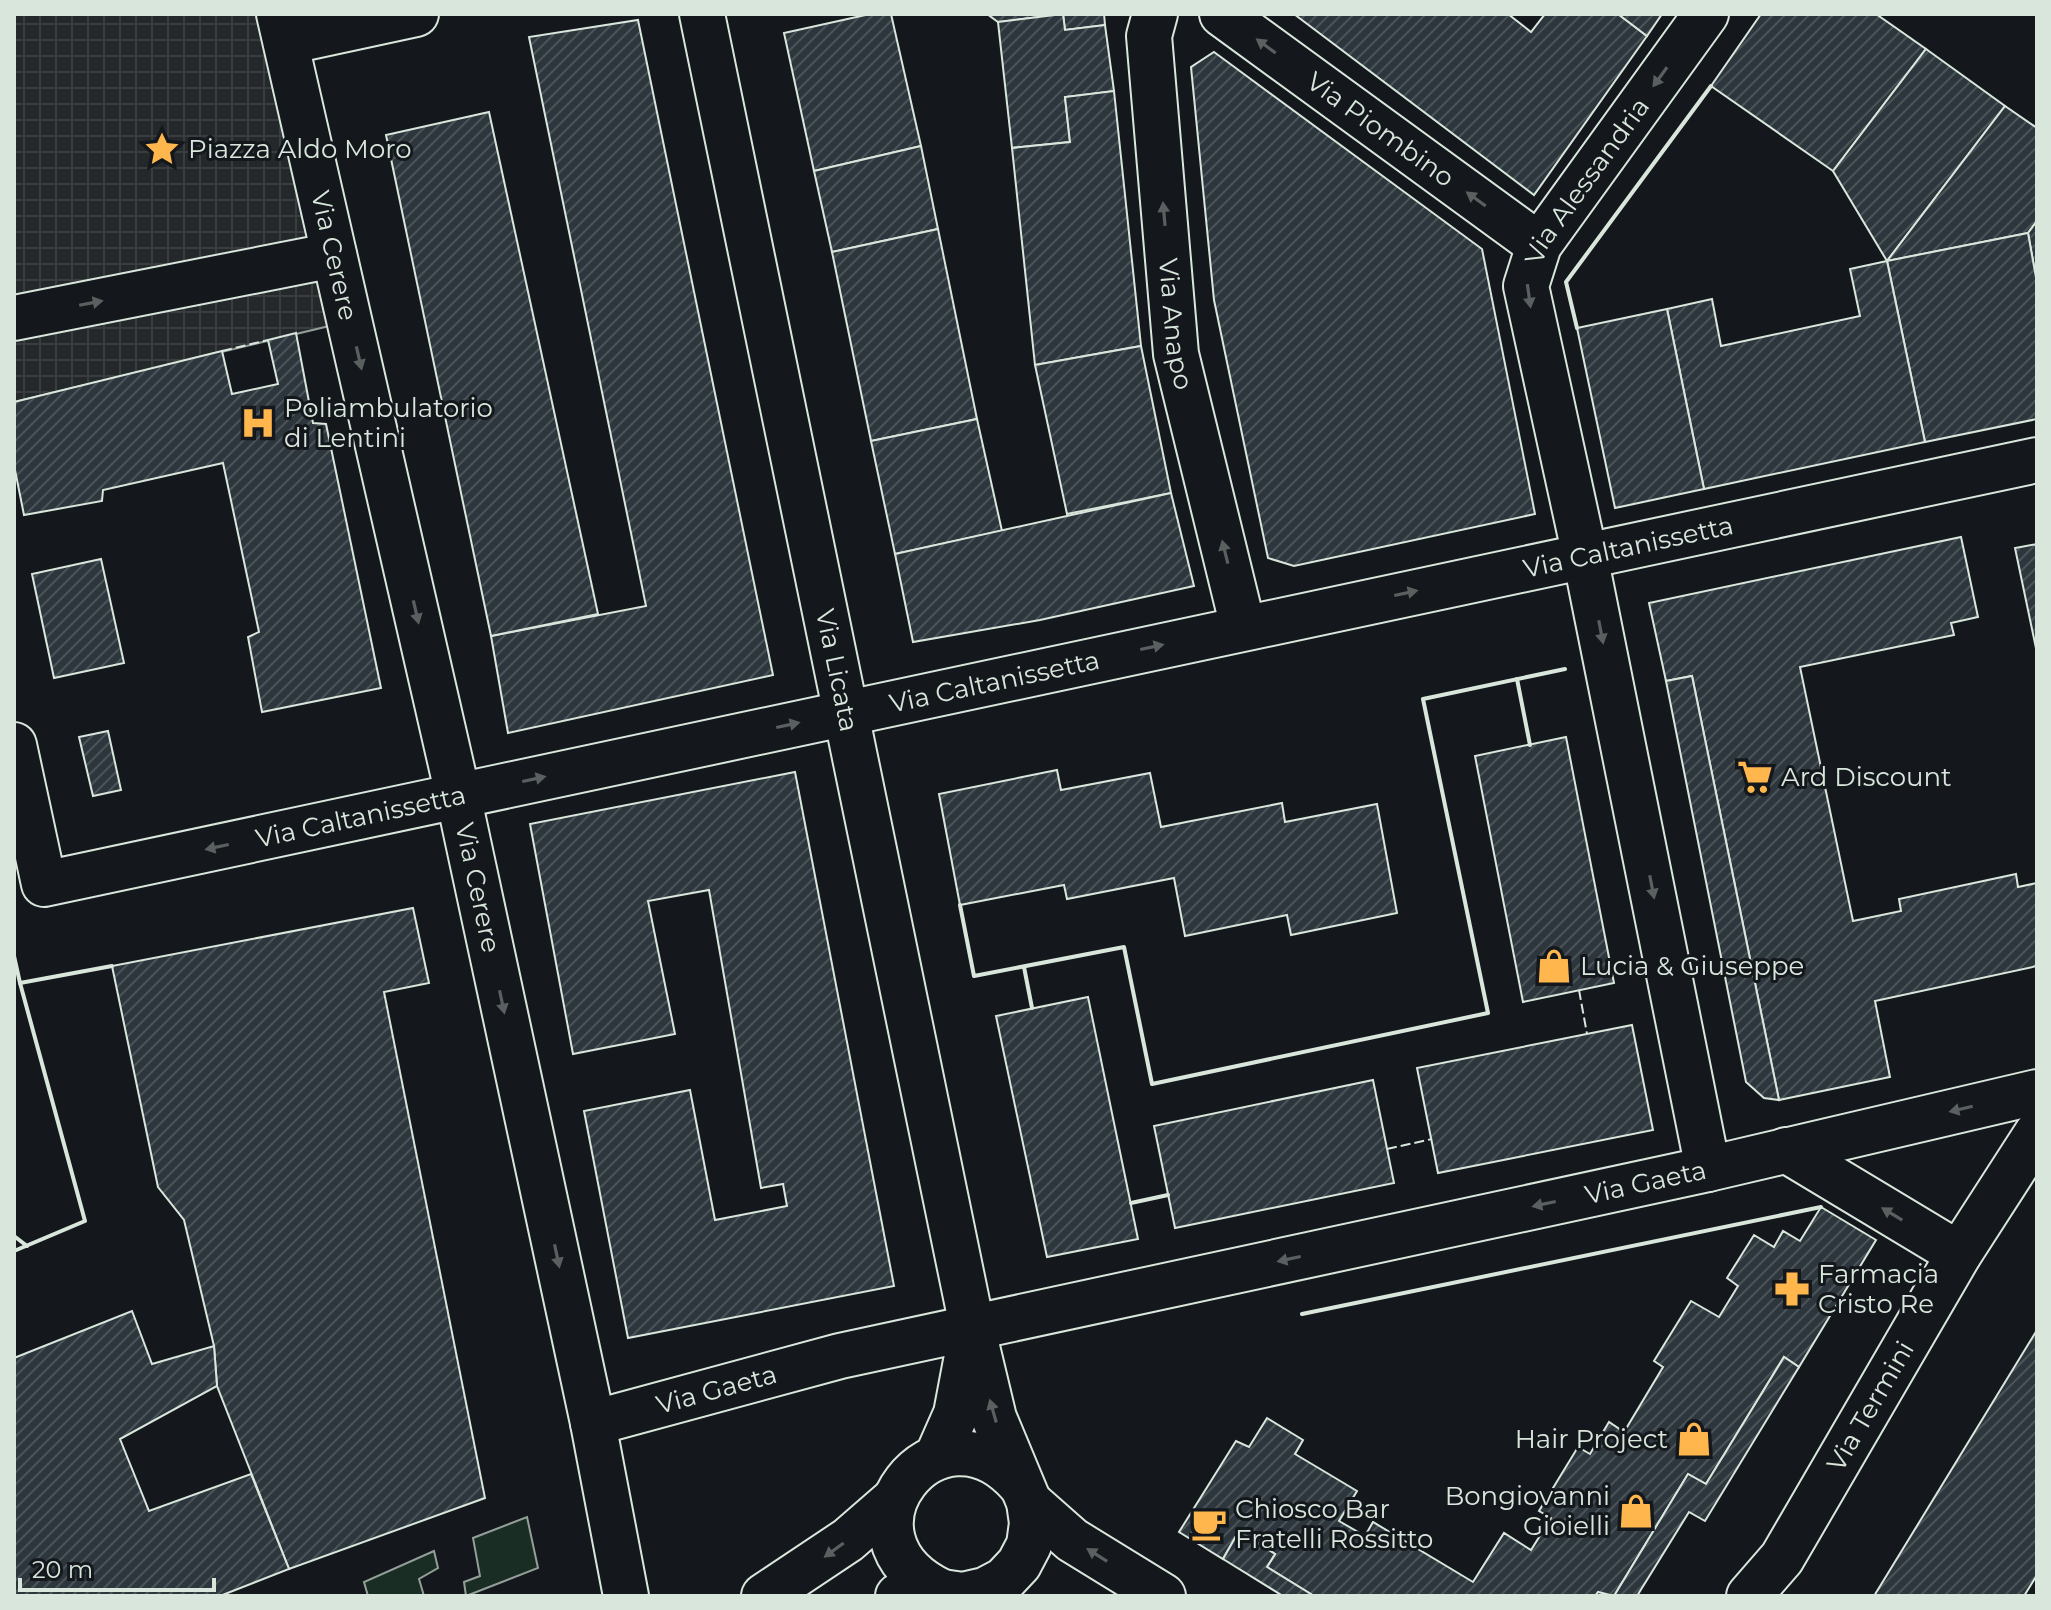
<svg xmlns="http://www.w3.org/2000/svg" width="2051" height="1610" viewBox="0 0 2051 1610" font-family="Montserrat,sans-serif">
<style>
.green{fill:#1a2d24;stroke:#939e99;stroke-width:2}
.plaza{fill:url(#plaza-grid);stroke:#939e99;stroke-width:2}
.building{fill:url(#building-hatch);stroke:#d8e6dc;stroke-width:2}
.lines{fill:none;stroke-linecap:round;stroke-linejoin:round}
.minor-casing{stroke:#d8e6dc;stroke-width:48}
.minor{stroke:#14181c;stroke-width:44}
.fence{stroke:#d8e6dc;stroke-width:2;stroke-dasharray:10 4;stroke-linecap:butt}
.wall{stroke:#d8e6dc;stroke-width:4}
.oneway{fill:#59605f}
.labels{text-anchor:middle;dominant-baseline:central;stroke-width:6;stroke-linejoin:round;paint-order:stroke}
.street-label{font-size:26px;fill:#d8e6dc;stroke:#14181c}
.poi-label{font-size:26px;fill:#d8e6dc;stroke:#14181c;text-anchor:start}
</style>
<defs>
<pattern id="plaza-grid" width="8" height="8" patternUnits="userSpaceOnUse" patternTransform="scale(2)"><rect width="8" height="8" fill="#24282b"/><path d="M0 4h8M4 0v8" fill="none" stroke="#393d3f"/></pattern>
<pattern id="building-hatch" width="6" height="6" patternUnits="userSpaceOnUse" patternTransform="scale(2)"><rect width="6" height="6" fill="#2c363c"/><path d="M-1 1l2-2M0 6l6-6M5 7l2-2" fill="none" stroke="#4a5358"/></pattern>
</defs>
<rect width="100%" height="100%" fill="#14181c"/>
<g class="green">
<polygon points="527,1517 538,1568 466,1596 464,1582 480,1576 473,1538"/>
<polygon points="434,1551 438,1568 419,1579 424,1596 368,1596 364,1582"/>
</g>
<polygon class="plaza" points="14,14 279,14 350,321 14,402"/>
<g class="building">
<polygon points="870,14 891,14 921,146 814,171 784,33"/>
<polygon points="987,14 1104,14 1105,25 1065,30 1063,14 998,22"/>
<polygon points="1063,14 1065,30 1105,25 1114,91 1065,97 1070,142 1012,148 998,22"/>
<polygon points="1294,14 1508,14 1531,32 1545,14 1618,14 1647,36 1534,195"/>
<polygon points="1618,14 1662,14 1647,36"/>
<polygon points="1761,14 1876,14 1926,49 1833,171 1711,86"/>
<polygon points="638,20 773,675 508,733 491,636 646,606 529,37"/>
<polygon points="1926,49 2005,106 1887,261 1833,171"/>
<polygon points="1214,52 1482,249 1535,514 1294,566 1268,558 1214,300 1191,67"/>
<polygon points="1114,91 1141,346 1035,365 1012,148 1070,142 1065,97"/>
<polygon points="2005,106 2037,128 2037,221 2028,233 1887,261"/>
<polygon points="489,112 598,614 491,636 386,135"/>
<polygon points="921,146 938,229 832,252 814,171"/>
<polygon points="2037,221 2037,283 2028,233"/>
<polygon points="938,229 977,419 871,441 832,252"/>
<polygon points="2028,233 2037,283 2037,419 1925,442 1887,261"/>
<polygon points="1887,261 1925,442 1704,489 1667,309 1712,299 1721,346 1860,316 1850,269"/>
<polygon points="1667,309 1704,489 1615,508 1577,328"/>
<polygon points="296,333 313,423 326,424 381,688 262,712 248,637 259,632 223,463 103,490 102,501 24,515 14,465 14,402 222,351 232,394 278,384 268,340"/>
<polygon points="1141,346 1171,493 1067,514 1035,365"/>
<polygon points="977,419 1002,531 895,554 871,441"/>
<polygon points="1171,493 1194,586 1040,620 913,642 895,554"/>
<polygon points="1961,537 1978,617 1951,623 1954,635 1800,667 1853,921 1901,911 1899,899 2016,874 2018,887 2037,883 2037,966 1875,1001 1890,1077 1779,1100 1692,676 1666,681 1649,603"/>
<polygon points="2037,544 2037,653 2015,548"/>
<polygon points="101,559 124,663 54,678 32,574"/>
<polygon points="1692,676 1779,1100 1764,1098 1746,1082 1666,681"/>
<polygon points="108,731 121,790 93,796 79,737"/>
<polygon points="1566,737 1614,983 1523,1002 1475,756"/>
<polygon points="1057,770 1061,790 1150,773 1161,827 1282,803 1285,822 1377,804 1397,913 1291,935 1287,915 1185,936 1174,878 1067,899 1064,885 960,905 939,794"/>
<polygon points="795,772 894,1286 628,1338 584,1111 690,1090 715,1220 787,1206 783,1184 761,1188 709,890 648,901 675,1034 573,1054 530,824"/>
<polygon points="413,908 429,983 384,992 485,1498 289,1569 217,1386 214,1346 184,1220 158,1187 112,966"/>
<polygon points="1088,997 1138,1239 1047,1257 996,1016"/>
<polygon points="1632,1025 1653,1130 1438,1173 1417,1068"/>
<polygon points="1373,1080 1394,1183 1175,1228 1154,1126"/>
<polygon points="1821,1207 1876,1240 1799,1367 1784,1357 1706,1484 1688,1474 1614,1596 1598,1592 1595,1596 1314,1596 1267,1567 1275,1554 1239,1531 1223,1559 1179,1532 1236,1441 1249,1447 1267,1418 1303,1440 1295,1454 1357,1491 1339,1521 1365,1536 1373,1522 1473,1582 1504,1533 1531,1550 1551,1518 1539,1511 1578,1447 1590,1454 1609,1422 1624,1432 1663,1367 1654,1361 1691,1301 1719,1317 1738,1286 1727,1278 1754,1235 1774,1247 1783,1231 1800,1241"/>
<polygon points="132,1311 152,1364 214,1346 217,1386 120,1439 149,1511 251,1474 289,1569 220,1596 14,1596 14,1358"/>
<polygon points="2037,1330 2037,1575 2024,1596 1874,1596"/>
<polygon points="1784,1357 1799,1367 1705,1521 1689,1512 1637,1596 1614,1596 1688,1474 1706,1484"/>
<polygon points="1239,1531 1275,1554 1267,1567 1314,1596 1283,1596 1223,1559"/>
</g>
<g class="lines">
<g class="minor-casing">
<g id="minor">
<path id="s1" d="M279 14 458 795 593 1423 626 1596"/>
<path id="s2" d="M702 14 972 1326 994 1418 1029 1502 1032 1523 1029 1545 1019 1564 1004 1580 985 1590 963 1595 942 1592 898 1596"/>
<path id="s3" d="M1155 14 1149 36 1176 354 1243 627"/>
<path id="s4" d="M1222 14 1539 245"/>
<polyline points="286,42 416,14"/>
<polyline points="14,318 334,255"/>
<path id="s5" d="M14 745 44 884 2037 460"/>
<polyline points="1786,1150 1959,1254"/>
<polyline points="1708,1169 2037,1092"/>
<path id="s6" d="M593 1423 840 1356 1708 1169 1585 556 1526 286 1539 245 1706 14"/>
<polyline points="937,1457 956,1414 970,1340"/>
<polyline points="1029,1502 1072,1540 1163,1596"/>
<path d="M942 1592C823 1536 938 1390 1020 1484"/>
<polyline points="764,1596 848,1540 894,1500"/>
<path id="s7" d="M1749 1596 1782 1558 1959 1254 2037 1133"/>
</g>
</g>
<use href="#minor" class="minor"/>
<g class="fence">
<polyline points="222,351 268,340"/>
<polyline points="1579,990 1587,1034"/>
<polyline points="1387,1149 1432,1139"/>
</g>
<g class="wall">
<polyline points="1577,328 1566,282 1711,86"/>
<polyline points="1517,679 1530,745"/>
<polyline points="960,905 974,976 1124,947 1152,1084 1488,1013 1423,699 1565,669"/>
<polyline points="14,956 20,983 112,966"/>
<polyline points="1024,967 1032,1008"/>
<polyline points="1131,1203 1168,1195"/>
<polyline points="14,1236 27,1246"/>
<polyline points="14,1251 85,1221 20,983"/>
<polyline points="1302,1314 1821,1207"/>
</g>
</g>
<defs><path id="oneway-solid" d="M-6-.8H1V-3.2L6.5 0L1 3.2V.8H-6Z" transform="scale(2)"/></defs>
<g class="oneway">
<use href="#oneway-solid" transform="translate(1266 46) rotate(-144)"/>
<use href="#oneway-solid" transform="translate(1660 77) rotate(126)"/>
<use href="#oneway-solid" transform="translate(1476 199) rotate(-144)"/>
<use href="#oneway-solid" transform="translate(1164 214) rotate(-95)"/>
<use href="#oneway-solid" transform="translate(1529 296) rotate(82)"/>
<use href="#oneway-solid" transform="translate(91 303) rotate(-11)"/>
<use href="#oneway-solid" transform="translate(359 358) rotate(77)"/>
<use href="#oneway-solid" transform="translate(1225 552) rotate(-104)"/>
<use href="#oneway-solid" transform="translate(1406 593) rotate(-12)"/>
<use href="#oneway-solid" transform="translate(416 612) rotate(77)"/>
<use href="#oneway-solid" transform="translate(1601 632) rotate(79)"/>
<use href="#oneway-solid" transform="translate(1152 647) rotate(-12)"/>
<use href="#oneway-solid" transform="translate(788 725) rotate(-12)"/>
<use href="#oneway-solid" transform="translate(534 779) rotate(-12)"/>
<use href="#oneway-solid" transform="translate(217 847) rotate(168)"/>
<use href="#oneway-solid" transform="translate(1652 887) rotate(79)"/>
<use href="#oneway-solid" transform="translate(502 1002) rotate(78)"/>
<use href="#oneway-solid" transform="translate(1961 1109) rotate(167)"/>
<use href="#oneway-solid" transform="translate(1544 1204) rotate(168)"/>
<use href="#oneway-solid" transform="translate(1892 1214) rotate(-149)"/>
<use href="#oneway-solid" transform="translate(557 1256) rotate(78)"/>
<use href="#oneway-solid" transform="translate(1289 1259) rotate(168)"/>
<use href="#oneway-solid" transform="translate(993 1411) rotate(-106)"/>
<use href="#oneway-solid" transform="translate(834 1550) rotate(144)"/>
<use href="#oneway-solid" transform="translate(1097 1555) rotate(-148)"/>
</g>
<defs>
<g id="sight-bare" transform="scale(2.76)"><path d="M0-6L1.8-2.2L6-1.7L2.9 1.2L3.7 5.4L0 3.3L-3.7 5.4L-2.9 1.2L-6-1.7L-1.8-2.2Z" fill="#ffb74d" stroke="#14181c" stroke-width="2.5" paint-order="stroke"/></g>
<g id="hospital-bare" transform="scale(2.76)"><path d="M-5-5h3v3.5h4V-5h3V5h-3V1.5h-4V5h-3Z" fill="#ffb74d" stroke="#14181c" stroke-width="2.5" paint-order="stroke"/></g>
<g id="supermarket-bare" transform="scale(2.76)"><path d="M-6-5.5h2.5l.6 2H6L4.5 2H-2.5L-4.4-4H-6ZM-1.5 3.2a1.3 1.3 0 1 0 .1 0ZM3 3.2a1.3 1.3 0 1 0 .1 0Z" fill="#ffb74d" stroke="#14181c" stroke-width="2.5" paint-order="stroke"/></g>
<g id="shop-bare" transform="scale(2.76)"><path d="M-5-2.5h2.3a2.7 3.5 0 0 1 5.4 0H5L5.5 6h-11ZM-1.5-2.5h3a1.5 2.3 0 0 0-3 0Z" fill="#ffb74d" stroke="#14181c" stroke-width="2.5" paint-order="stroke"/></g>
<g id="pharmacy-bare" transform="scale(2.76)"><path d="M-2-6h4v4h4v4h-4v4h-4v-4h-4v-4h4Z" fill="#ffb74d" stroke="#14181c" stroke-width="2.5" paint-order="stroke"/></g>
<g id="cafe-bare" transform="scale(2.76)"><path d="M-5.5-4.5H6V0H3Q3 3.5 0 3.5H-2.5Q-5.5 3.5-5.5 0ZM3-3.2v2h1.7v-2ZM-6 4.5H4V6H-6Z" fill="#ffb74d" stroke="#14181c" stroke-width="2.5" paint-order="stroke"/></g>
</defs>
<g fill-rule="evenodd">
<use href="#sight-bare" x="162" y="149"/>
<use href="#hospital-bare" x="258" y="423"/>
<use href="#supermarket-bare" x="1755" y="777"/>
<use href="#shop-bare" x="1554" y="966"/>
<use href="#pharmacy-bare" x="1792" y="1289"/>
<use href="#shop-bare" x="1694" y="1439"/>
<use href="#shop-bare" x="1636" y="1511"/>
<use href="#cafe-bare" x="1209" y="1524"/>
</g>
<g class="labels">
<g class="street-label">
<text stroke="none"><textPath href="#s4" startOffset="196">Via Piombino</textPath></text>
<text stroke="none"><textPath href="#s6" startOffset="2168">Via Alessandria</textPath></text>
<text stroke="none"><textPath href="#s1" startOffset="248">Via Cerere</textPath></text>
<text stroke="none"><textPath href="#s3" startOffset="312">Via Anapo</textPath></text>
<text stroke="none"><textPath href="#s5" startOffset="1762">Via Caltanissetta</textPath></text>
<text stroke="none"><textPath href="#s2" startOffset="670">Via Licata</textPath></text>
<text stroke="none"><textPath href="#s5" startOffset="1114">Via Caltanissetta</textPath></text>
<text stroke="none"><textPath href="#s5" startOffset="466">Via Caltanissetta</textPath></text>
<text stroke="none"><textPath href="#s1" startOffset="896">Via Cerere</textPath></text>
<text stroke="none"><textPath href="#s6" startOffset="1080">Via Gaeta</textPath></text>
<text stroke="none"><textPath href="#s6" startOffset="128">Via Gaeta</textPath></text>
<text stroke="none"><textPath href="#s7" startOffset="226">Via Termini</textPath></text>
</g>
<g class="poi-label">
<text x="188" y="149">Piazza Aldo Moro</text>
<text x="284" y="408">Poliambulatorio<tspan x="284" dy="30">di Lentini</tspan></text>
<text x="1781" y="777">Ard Discount</text>
<text x="1580" y="966">Lucia &amp; Giuseppe</text>
<text x="1818" y="1274">Farmacia<tspan x="1818" dy="30">Cristo Re</tspan></text>
<text x="1668" y="1439" text-anchor="end">Hair Project</text>
<text x="1610" y="1496" text-anchor="end">Bongiovanni<tspan x="1610" dy="30">Gioielli</tspan></text>
<text x="1235" y="1509">Chiosco Bar<tspan x="1235" dy="30">Fratelli Rossitto</tspan></text>
</g>
</g>
<rect width="2051" height="1610" fill="none" stroke="#d8e6dc" stroke-width="32"/>
<path d="M20 1578v12h194v-12" fill="none" stroke="#d8e6dc" stroke-width="4"/>
<text x="32" y="1578" font-size="24" fill="#d8e6dc" stroke="#14181c" stroke-width="6" paint-order="stroke">20 m</text>
</svg>
